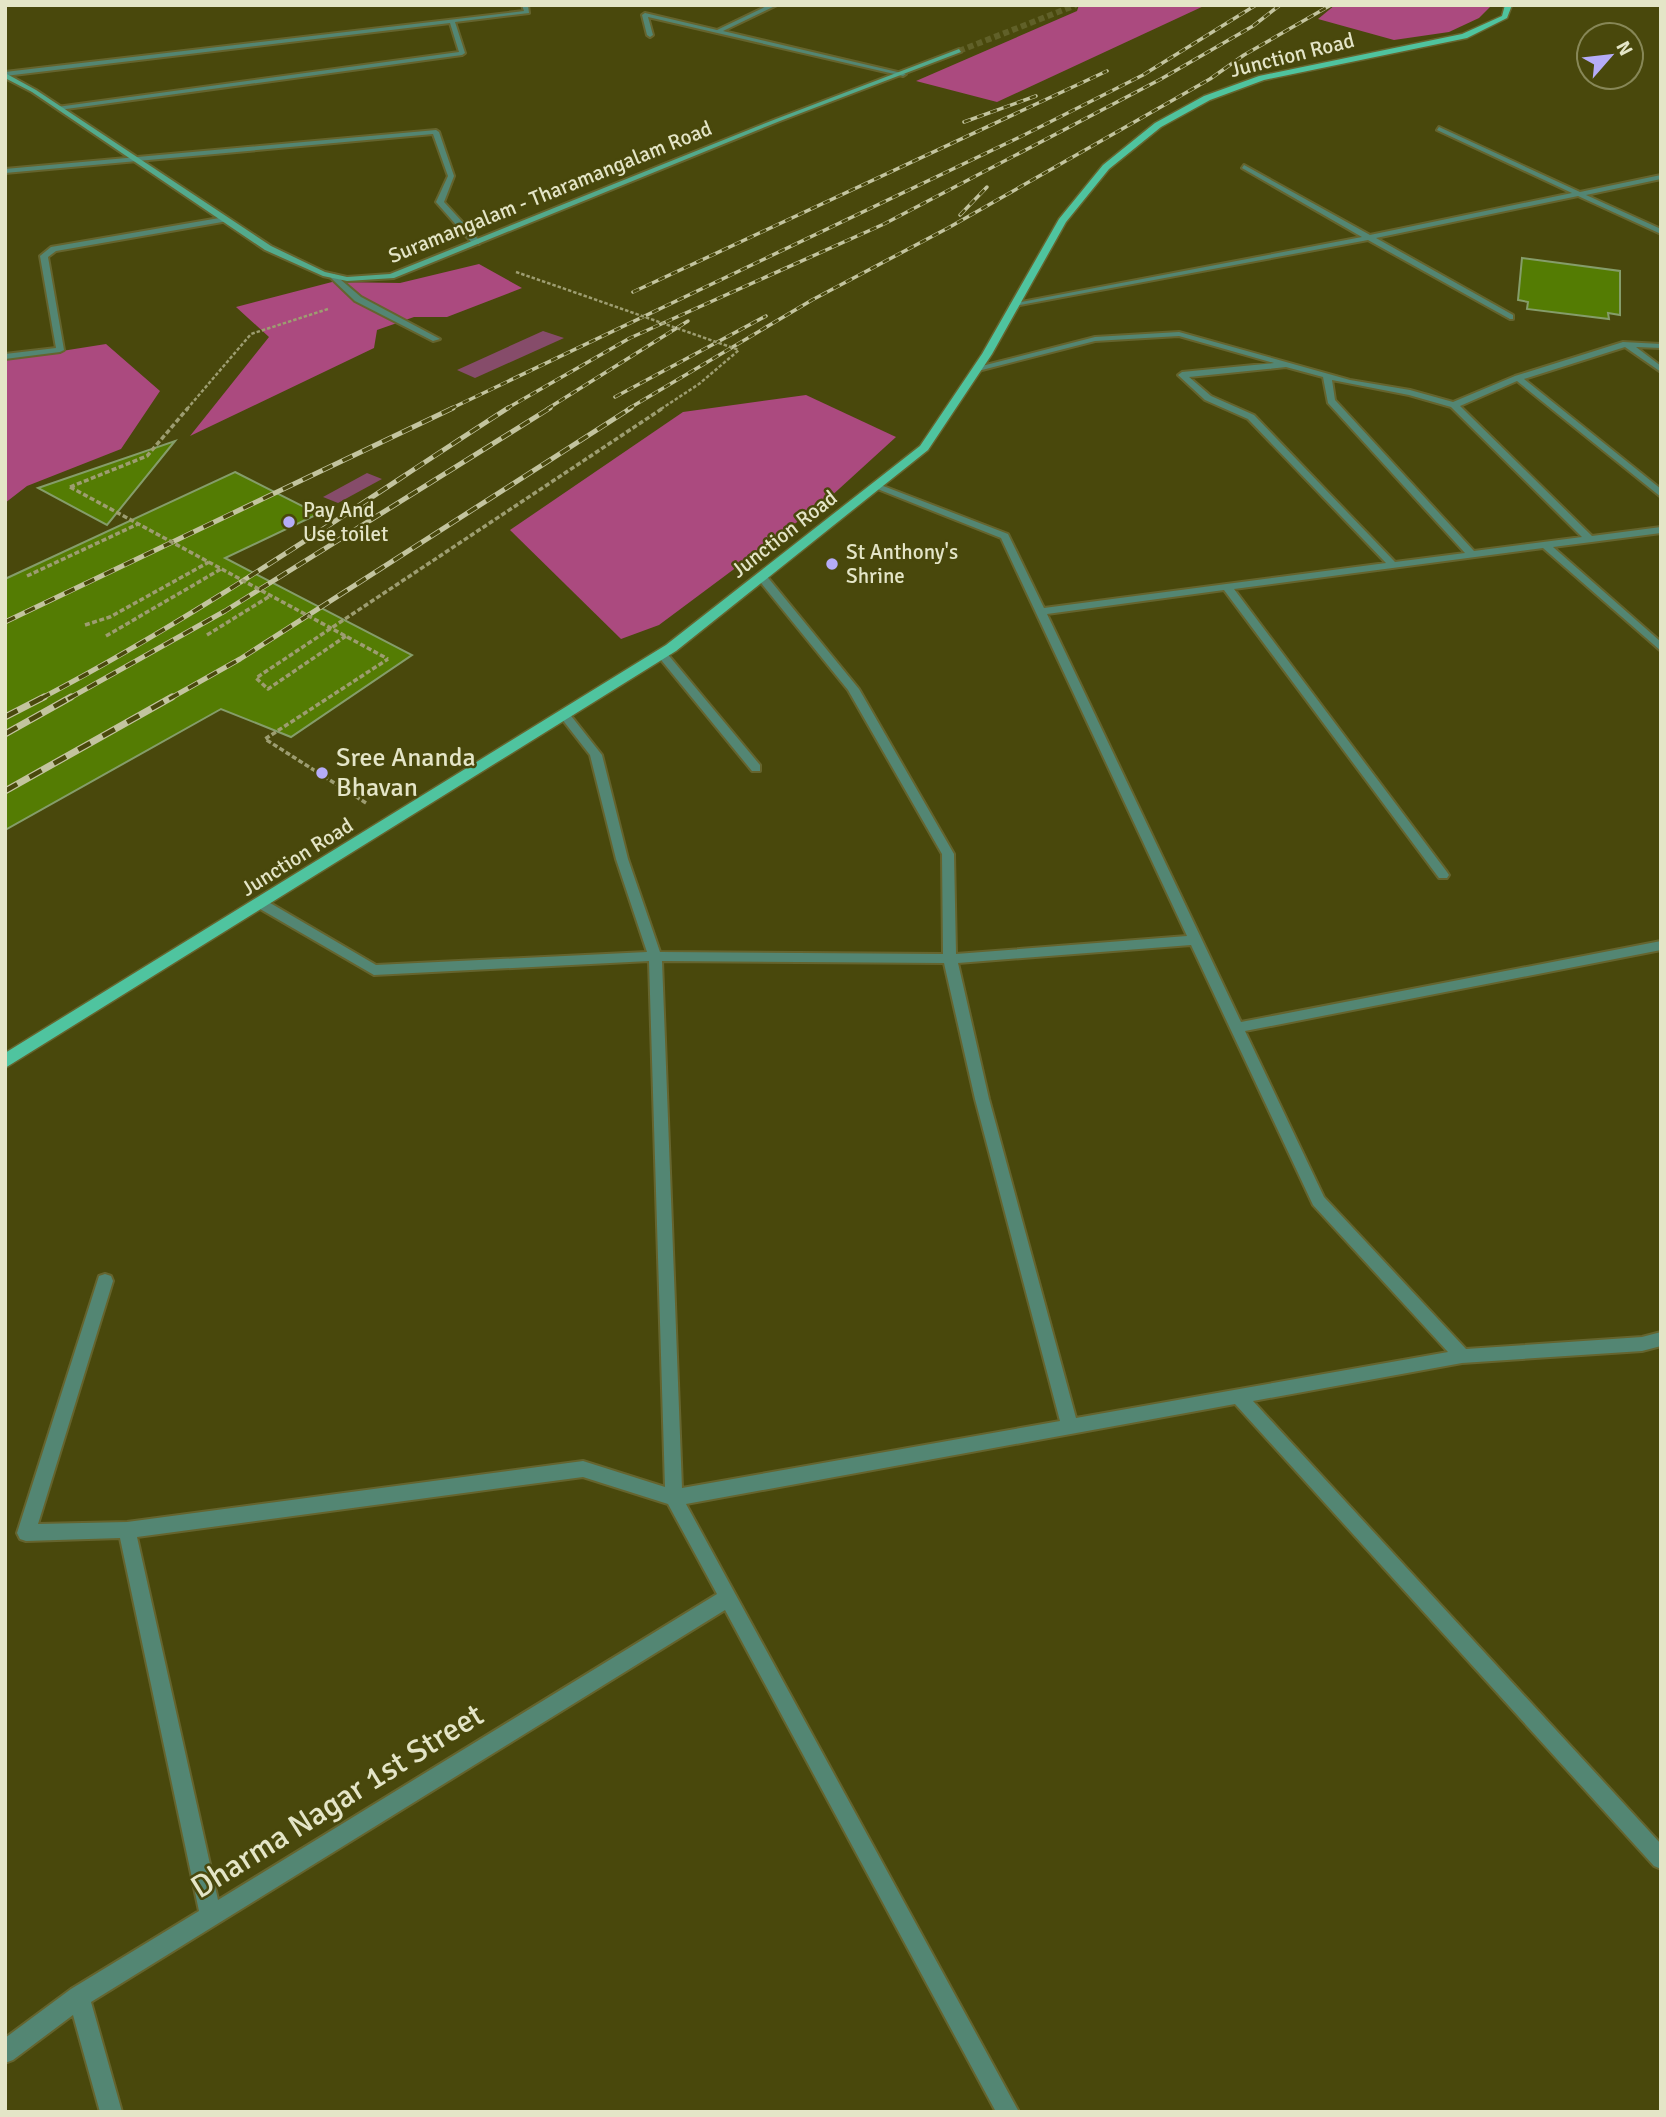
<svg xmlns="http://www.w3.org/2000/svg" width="1666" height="2117" viewBox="0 0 1666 2117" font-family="Signika,sans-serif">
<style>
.green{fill:#864c6a}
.forest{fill:#ab4a7f}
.building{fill:#547c03;stroke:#859d6a;stroke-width:2}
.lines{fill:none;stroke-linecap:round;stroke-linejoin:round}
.secondary-tunnel{stroke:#606028;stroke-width:6;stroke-dasharray:6 3.5;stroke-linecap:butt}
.minor-casing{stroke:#65642e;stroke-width:4}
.secondary-casing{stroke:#65642e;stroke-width:4}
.primary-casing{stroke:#65642e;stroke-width:3}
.path-far1{stroke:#9d9d71;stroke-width:2.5;stroke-dasharray:3.5 2;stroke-linecap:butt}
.path{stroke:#9d9d71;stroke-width:3.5;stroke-dasharray:5 2.5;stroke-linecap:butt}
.minor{fill:#538673;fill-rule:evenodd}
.secondary{fill:#53aa8c;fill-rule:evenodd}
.primary{fill:#4fc49f;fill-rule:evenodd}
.rail-far2-casing{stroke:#c3c49f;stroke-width:3.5}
.rail-far1-casing{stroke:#c3c49f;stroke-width:5}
.rail-casing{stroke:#c3c49f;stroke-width:7}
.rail-far2{stroke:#49480c;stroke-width:2.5;stroke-dasharray:7;stroke-linecap:butt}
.rail-far1{stroke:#49480c;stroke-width:3.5;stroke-dasharray:11;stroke-linecap:butt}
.rail{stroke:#49480c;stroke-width:4.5;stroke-dasharray:14;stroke-linecap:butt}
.path-bridge-far1{stroke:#9d9d71;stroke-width:2.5;stroke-dasharray:3.5 2;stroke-linecap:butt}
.path-bridge{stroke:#9d9d71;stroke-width:3.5;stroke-dasharray:5 2.5;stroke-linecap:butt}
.poi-dot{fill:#b5acf8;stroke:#49480c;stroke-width:2.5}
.labels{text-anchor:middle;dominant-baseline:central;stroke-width:5;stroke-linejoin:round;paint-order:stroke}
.far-street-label{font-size:21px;fill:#e4e5c7;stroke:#49480c}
.far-poi-label{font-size:21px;fill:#e4e5c7;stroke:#49480c;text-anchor:start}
.poi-label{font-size:26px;fill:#e4e5c7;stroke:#49480c;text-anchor:start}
.near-street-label{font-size:32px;fill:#e4e5c7;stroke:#49480c}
</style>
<rect width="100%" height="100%" fill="#49480c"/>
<g class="green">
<polygon points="543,331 564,338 475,378 457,370"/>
<polygon points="367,473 382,479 338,503 323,497"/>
</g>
<g class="forest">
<polygon points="1079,5 1206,5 997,102 916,81 1077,11"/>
<polygon points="1335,5 1491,5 1491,6 1479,18 1449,32 1394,40 1318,19"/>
<polygon points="479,264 522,288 447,317 414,317 377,330 374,348 190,436 269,337 236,307 332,282 400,283"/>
<polygon points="106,344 160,391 121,449 27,486 5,503 5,360"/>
<polygon points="806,395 896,437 828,499 659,625 621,639 510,530 683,412"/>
</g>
<g class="building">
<polygon points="1522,258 1620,271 1620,315 1608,313 1609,319 1527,309 1528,302 1518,300"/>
<polygon points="175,441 107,525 38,488"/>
<polygon points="235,472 318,514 225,558 412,655 291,737 221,709 5,830 5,579"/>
</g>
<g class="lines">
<polyline class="secondary-tunnel" points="959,51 1076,5"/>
<g class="minor-casing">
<g id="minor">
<polygon points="522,5 528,5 529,13 455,22 465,53 462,55 59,110 57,107 459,52 450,23 5,76 5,72 524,11"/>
<polygon points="769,5 777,5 723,31 906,74 903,76 648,17 653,35 650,37 647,35 642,15 645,13 717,30"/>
<polygon points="1439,127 1580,192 1661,175 1661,179 1586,195 1661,229 1661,234 1578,196 1376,238 1513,315 1513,319 1510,319 1368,240 1015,306 1011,304 1362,237 1242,168 1244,165 1370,235 1572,193 1437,130"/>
<polygon points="436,130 439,132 454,176 444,202 479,240 479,244 473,244 436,202 448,176 433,134 5,173 5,169"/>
<polygon points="225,217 228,221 56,251 48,257 64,350 60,352 5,359 5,354 56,348 40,256 51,247"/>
<polygon points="334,274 361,297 440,339 433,341 355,301 331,278 330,276"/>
<path d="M1179 332 1350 380 1410 390 1453 402 1515 376 1623 342 1661 344V348L1636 347 1661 366V372L1625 347 1524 379 1661 489V497L1517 381 1460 406 1592 536 1661 527V533L1553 547 1661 642V651L1543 548 1234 589 1447 872 1449 875 1447 878H1439L1224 590 1047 614 1241 1022 1661 941V950L1245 1031 1324 1197 1466 1349 1642 1337 1661 1332V1346L1642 1351 1462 1363 1253 1401 1661 1844V1869L1654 1866 1235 1404 686 1504 1019 2112H996L725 1610 91 2002 122 2112H100L73 2015 13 2060 5 2063V2038L71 1989 199 1911 120 1538 26 1541 20 1539 17 1533 99 1276 105 1274 111 1276 113 1281 38 1524 127 1522 583 1461 665 1487 649 961 374 975 255 906 254 903 255 900H265L376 965 647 952 616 859 590 755 558 714 564 711 568 712 602 755 628 859 660 952 943 954 942 854 848 690 757 578 756 576 761 573 765 574 859 689 954 854 956 954 1187 936 1001 538 870 486 878 484 1008 534 1044 608 1386 563 1248 419 1205 400 1178 375 1182 372 1274 363 1179 336 1095 341 978 371 974 368 1095 337ZM1286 367 1323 377 1328 403 1465 553 1395 562 1254 415 1211 396 1189 377ZM1332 380 1409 395 1451 407 1582 537 1474 551 1335 400ZM1191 945 1313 1205 1448 1352 1076 1418 989 1099 958 963ZM662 961 944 963 975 1099 1060 1421 682 1488ZM583 1477 668 1504 717 1594 218 1900 137 1537Z"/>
<polygon points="661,650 665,651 760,765 760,771 752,771 657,655 656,653"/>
</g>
</g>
<g class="secondary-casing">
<polygon id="secondary" points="959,49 961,52 780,121 394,278 347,281 323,276 265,250 32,92 5,78 5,73 36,90 271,246 325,272 347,277 390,274 776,119"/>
</g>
<g class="primary-casing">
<polygon id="primary" points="1505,5 1512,5 1507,18 1467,38 1264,80 1210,100 1161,127 1109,169 1066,222 992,354 928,450 676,651 5,1068 5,1053 666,645 920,446 982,354 1059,219 1103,165 1155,123 1204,96 1259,76 1462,34 1502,16"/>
</g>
<g class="path-far1">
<polyline points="516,272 568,290"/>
<polyline points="187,409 251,334 328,309"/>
<polyline points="661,409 699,384 739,350"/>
</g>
<g class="path">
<polyline points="70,487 147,456 188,408"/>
<polyline points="27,576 138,524"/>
<polyline points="85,625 110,617 209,562"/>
<polyline points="207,635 270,596"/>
<polyline points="106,636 221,569"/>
<polyline points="346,636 268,689 256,678 663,408"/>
<polyline points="366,803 265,739 388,659"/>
</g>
<use href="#minor" class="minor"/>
<use href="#secondary" class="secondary"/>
<use href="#primary" class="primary"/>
<g class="rail-far2-casing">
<g id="rail-far2">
<polyline points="964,122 1036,96"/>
<polyline points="960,215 987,187"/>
<polyline points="633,292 1107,71"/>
<polyline points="615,397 766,316"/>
<polyline points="450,409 1024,135 1143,75 1256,5"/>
<polyline points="506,409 630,338 884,224 1161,79 1253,26 1280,5"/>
<polyline points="547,409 688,321"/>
<polyline points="628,409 812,300 948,228 1210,79 1244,55 1331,5"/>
</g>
</g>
<g class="rail-far1-casing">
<g id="rail-far1">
<polyline points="5,622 453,408"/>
<path d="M40 699C203 614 354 507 508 408"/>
<polyline points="68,699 225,611 550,408"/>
<polyline points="169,699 240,659 631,408"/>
</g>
</g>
<g class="rail-casing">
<g id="rail">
<polyline points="5,717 44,697"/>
<polyline points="5,734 71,697"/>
<polyline points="5,791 172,697"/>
</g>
</g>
<use href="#rail-far2" class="rail-far2"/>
<use href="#rail-far1" class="rail-far1"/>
<use href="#rail" class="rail"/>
<polyline class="path-bridge-far1" points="568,290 739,350"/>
<polyline class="path-bridge" points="70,487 388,659"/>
</g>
<g class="poi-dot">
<circle cx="289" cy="522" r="7"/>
<circle cx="832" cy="564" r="7"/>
<circle cx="322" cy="773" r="7"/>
</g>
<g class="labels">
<g class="far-street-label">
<text transform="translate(1292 55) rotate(-14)">Junction Road</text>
<text transform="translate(550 192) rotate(-22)">Suramangalam - Tharamangalam Road</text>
<text transform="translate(784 534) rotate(-38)">Junction Road</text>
<text transform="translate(297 857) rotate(-32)">Junction Road</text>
</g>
<g class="far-poi-label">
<text x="303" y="510">Pay And<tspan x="303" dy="24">Use toilet</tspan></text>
<text x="846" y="552">St Anthony's<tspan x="846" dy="24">Shrine</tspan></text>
</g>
<g class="poi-label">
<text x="336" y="758">Sree Ananda<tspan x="336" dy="30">Bhavan</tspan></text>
</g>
<g class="near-street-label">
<text transform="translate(337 1801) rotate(-32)">Dharma Nagar 1st Street</text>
</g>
</g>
<rect width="1666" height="2117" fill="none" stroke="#e4e5c7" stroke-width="14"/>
<g transform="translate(1610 56) rotate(62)"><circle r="33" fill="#49480c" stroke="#878757" stroke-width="2"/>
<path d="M0-5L12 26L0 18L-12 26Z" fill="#b5acf8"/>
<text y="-10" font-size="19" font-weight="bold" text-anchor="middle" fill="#e4e5c7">N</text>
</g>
</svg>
